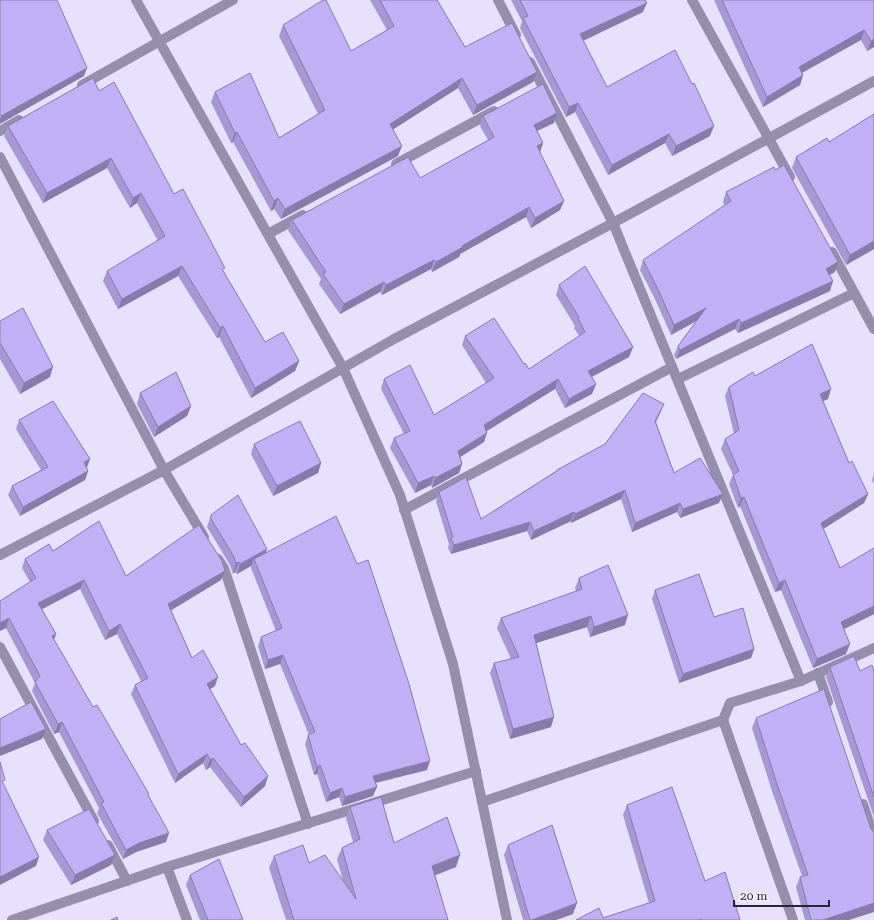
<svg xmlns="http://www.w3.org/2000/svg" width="874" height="920" viewBox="0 0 874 920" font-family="'Roboto Serif',serif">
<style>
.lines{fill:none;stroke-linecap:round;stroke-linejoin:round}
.minor{stroke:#958eac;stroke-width:10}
.wall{fill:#a797d4}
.shaded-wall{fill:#887bac}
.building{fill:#c2b0f6;stroke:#887bac}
</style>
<rect width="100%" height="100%" fill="#e7e1fd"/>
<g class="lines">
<g class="minor">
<polyline points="136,0 343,368 400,495 453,664 507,920"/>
<polyline points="498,0 516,35"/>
<polyline points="692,0 790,177"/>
<polyline points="530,62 613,223 801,681"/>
<polyline points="82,85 233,0"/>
<polyline points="0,131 19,120"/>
<polyline points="0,157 164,470 204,537"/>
<polyline points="396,164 494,111"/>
<polyline points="268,234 303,215"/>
<polyline points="832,252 874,329"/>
<polyline points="678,379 854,293"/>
<polyline points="404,510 672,367"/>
<polyline points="0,555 164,470 394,339 613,223 874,81"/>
<polyline points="218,559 224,568 308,824"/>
<polyline points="0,647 94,821"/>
<polyline points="818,673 828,702"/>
<polyline points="723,720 793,920"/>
<polyline points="482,802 723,720 730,703 801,681 874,648"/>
<polyline points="863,804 874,837"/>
<polyline points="108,845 127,881"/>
<polyline points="167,867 187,920"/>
<polyline points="12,920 167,867 476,771"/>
</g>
</g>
<g class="wall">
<polygon points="370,0 437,0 465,47 537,72 533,82 473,115 458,88 393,129 398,156 281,219 274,209 271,211 233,142 231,143 211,102 215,92 279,138 318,114 279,36 283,25 351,51 387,30"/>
<polygon points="511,0 645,0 643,12 583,41 607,87 710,136 672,156 665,143 608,175 575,112 566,117 520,28 522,21"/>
<polygon points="714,0 874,0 874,47 867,51 861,40 802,73 803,75 800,85 763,107"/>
<polygon points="99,91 174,194 224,272 265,342 299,361 295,371 251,398 219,337 217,338 178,276 118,309 103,281 107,271 158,241 137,203 130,208 107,168 43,203 4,136 8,126"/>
<polygon points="874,114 874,249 846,265 792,168 796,157 829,142"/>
<polygon points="483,116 554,123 537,131 543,143 540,152 564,201 560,210 531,228 526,217 460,254 459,257 432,272 431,269 382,295 380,292 340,314 319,284 321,279 288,230 292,220 420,178 488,140 480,126"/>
<polygon points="726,192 835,272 830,275 830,291 738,333 735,329 676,359 674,355 678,346 697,321 671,335 654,297 640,270 643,260 725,206 723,202"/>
<polygon points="559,285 633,347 629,357 591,377 596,384 592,394 565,408 555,389 487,431 484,442 460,457 462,464 459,473 432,488 431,485 415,493 390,448 394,438 404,434 381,389 384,379 434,415 486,383 462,345 465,336 524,364 529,369 579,336 574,328 575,326 556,295"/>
<polygon points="0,321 50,377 20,394 0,359"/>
<polygon points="755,376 828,399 823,401 849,463 868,494 864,503 823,529 840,568 874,548 874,614 844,629 846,654 813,668 781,590 775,592 740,506 738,508 729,484 733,475 721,449 725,439 734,434 725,396 729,387"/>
<polygon points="140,393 191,406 187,416 154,437 137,404"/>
<polygon points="664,404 656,422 674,473 719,503 680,518 677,512 632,532 621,499 571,523 571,521 531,540 527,531 451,554 448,548 449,544 436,501 439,492 481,519 556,471 557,470 605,444"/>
<polygon points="19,420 90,459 87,468 88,471 85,480 20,516 8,495 12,486 41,470 16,429"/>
<polygon points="254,444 321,463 318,473 273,496 251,454"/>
<polygon points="874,474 874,484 872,480"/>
<polygon points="211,515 267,549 266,553 427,770 376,783 373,796 342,806 339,797 326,802 317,774 314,775 305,744 308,735 309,735 280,664 265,669 258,646 261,637 276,631 251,568 251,566 237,574 235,572 233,574 230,565 207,527"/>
<polygon points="53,551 126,576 221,580 171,610 192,658 215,686 210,689 241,745 268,776 265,786 241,807 210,767 206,770 203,763 175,783 131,694 135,685 141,681 117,634 105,640 80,589 42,609 56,634 54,640 93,707 148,795 166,842 136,852 123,859 97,813 99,808 59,732 54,734 32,691 35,683 6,628 0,631 0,601 30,582 22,568 25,559"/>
<polygon points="579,578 625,625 590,637 587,627 536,643 551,727 510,739 490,673 494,663 511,659 497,628 501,618 576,591 575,588"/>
<polygon points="655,590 714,617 754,649 751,658 679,683 652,599"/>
<polygon points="830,667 860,671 874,671 874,817 826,677"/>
<polygon points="756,718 849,920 805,920 796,887 800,877 802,876 772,791 752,728"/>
<polygon points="627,805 705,881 740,920 576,920 603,918 649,903 623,815"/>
<polygon points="350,807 394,843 456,867 435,875 448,920 286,920 269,868 274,856 309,863 343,881 337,859 342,848 353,842 346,818"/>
<polygon points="47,830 115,855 111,865 71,885 43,840"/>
<polygon points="508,845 573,914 556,920 523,920 504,855"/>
<polygon points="190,875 243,920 200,920 186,885"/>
</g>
<g class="shaded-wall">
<polygon points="647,3 643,12 576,44 580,34"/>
<polygon points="864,30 861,40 796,76 799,67"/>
<polygon points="874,39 874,47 867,51 871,41"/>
<polygon points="87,68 84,76 0,124 0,118 1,116"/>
<polygon points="537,72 533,82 473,115 477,105"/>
<polygon points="803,75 800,85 763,107 767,97"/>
<polygon points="462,78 458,88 386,134 390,124"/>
<polygon points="578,103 575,112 566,117 569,107"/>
<polygon points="557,113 554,123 530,134 534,125"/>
<polygon points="714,126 710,136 672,156 676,146"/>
<polygon points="237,132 233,142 231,143 235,133"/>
<polygon points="669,134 665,143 608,175 612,165"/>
<polygon points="543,143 540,152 537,146"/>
<polygon points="402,146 398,156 281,219 285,209"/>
<polygon points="111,158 107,168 43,203 47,193"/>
<polygon points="141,193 137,203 130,208 133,198"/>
<polygon points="278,198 274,209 271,211 274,201"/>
<polygon points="564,201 560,210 531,228 535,218"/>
<polygon points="529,207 526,217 460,254 459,257 432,272 436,262 462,246"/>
<polygon points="874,241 874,249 846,265 850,255"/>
<polygon points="434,260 431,269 382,295 386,285"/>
<polygon points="838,262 835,272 823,278 826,269"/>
<polygon points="182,266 178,276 118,309 122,299"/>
<polygon points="833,281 830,291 738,333 741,323"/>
<polygon points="384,282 380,292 340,314 344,304"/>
<polygon points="706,308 703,317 671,335 674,325"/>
<polygon points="739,319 735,329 676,359 680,350"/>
<polygon points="223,326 219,337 217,338 220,328"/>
<polygon points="633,347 629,357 584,381 588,371"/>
<polygon points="299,361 295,371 251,398 255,388"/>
<polygon points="53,367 50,377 20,394 24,383"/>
<polygon points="558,379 555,389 480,435 484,425"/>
<polygon points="596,384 592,394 565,408 569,399"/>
<polygon points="831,389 828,399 816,404 820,394"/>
<polygon points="664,404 660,413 652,430 655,421"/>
<polygon points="191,406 187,416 154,437 158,427"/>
<polygon points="487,433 484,442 454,461 458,451"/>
<polygon points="90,459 86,468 84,462"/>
<polygon points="321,463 318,473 273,496 277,486"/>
<polygon points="462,464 459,473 432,488 435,478"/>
<polygon points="88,471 85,480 20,516 23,507"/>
<polygon points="434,476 431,485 415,493 418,483"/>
<polygon points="625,490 621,499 571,523 575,514"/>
<polygon points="723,494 719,503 680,518 683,509"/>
<polygon points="868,494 864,503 817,533 821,523"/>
<polygon points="744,497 740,506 738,508 741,498"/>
<polygon points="680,503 677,512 632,532 635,523"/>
<polygon points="574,512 571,521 531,540 534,531"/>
<polygon points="530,522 527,531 451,554 454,545"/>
<polygon points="267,549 263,559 254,559 251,566 237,574 240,564"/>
<polygon points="239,562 235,572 233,574 236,563"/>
<polygon points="225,571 221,580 165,614 168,604"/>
<polygon points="84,580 80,589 35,613 38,603"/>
<polygon points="785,580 781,590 775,592 779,583"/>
<polygon points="874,606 874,614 838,632 841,622"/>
<polygon points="628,615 625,625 590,637 594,627"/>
<polygon points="591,616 587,627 530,645 534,635"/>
<polygon points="9,618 6,628 0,631 0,623"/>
<polygon points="120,624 117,634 105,640 109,631"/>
<polygon points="56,634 53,643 52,636"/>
<polygon points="850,644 846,654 813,668 817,659"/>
<polygon points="754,649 751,658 679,683 683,674"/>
<polygon points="283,655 280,664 265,669 268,660"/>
<polygon points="218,677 215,686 204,693 207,684"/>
<polygon points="554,717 551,727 510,739 513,729"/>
<polygon points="62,722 59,732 54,734 58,724"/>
<polygon points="46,729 42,739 0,756 0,748"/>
<polygon points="207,754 203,763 175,783 178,774"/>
<polygon points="213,758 210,767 206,770 210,760"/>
<polygon points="430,761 427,770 370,784 373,776"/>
<polygon points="320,765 317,774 314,775 317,767"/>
<polygon points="268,776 265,786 241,807 244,797"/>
<polygon points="377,787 373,796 342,806 345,797"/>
<polygon points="342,788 339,797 326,802 330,793"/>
<polygon points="169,833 166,842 136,852 123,859 126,850 139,843"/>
<polygon points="115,855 111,865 71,885 75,875"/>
<polygon points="460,855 456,867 428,878 432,866"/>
<polygon points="39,857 36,866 0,885 0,877"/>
<polygon points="577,903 573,914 556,920 532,920"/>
<polygon points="874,903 874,912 849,920 823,920"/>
</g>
<g class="building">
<polygon points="0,0 57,0 87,68 1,116 0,115"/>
<polygon points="323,0 326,0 351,51 394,26 380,0 437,0 465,47 512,23 537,72 477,105 462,78 390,124 402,146 285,209 278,198 274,201 237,132 235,133 215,92 250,73 279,138 325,110 283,25"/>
<polygon points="520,0 645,0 647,3 580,34 607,87 675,50 692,84 694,83 714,126 676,146 669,134 612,165 578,103 569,107 523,18 528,16"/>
<polygon points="722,0 874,0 874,39 871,41 864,30 799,67 803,75 767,97"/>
<polygon points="93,78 99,91 114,82 174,194 183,189 225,268 222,269 265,342 283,332 299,361 255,388 223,326 220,328 182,266 122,299 107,271 165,236 141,193 133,198 111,158 47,193 8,126"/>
<polygon points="543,84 557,113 534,125 543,143 537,146 564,201 535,218 529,207 462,246 463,247 436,262 434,260 386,285 384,282 344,304 323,274 326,272 292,220 408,157 420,178 494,137 483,116"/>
<polygon points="874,114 874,241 850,255 796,157 827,138 829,142"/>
<polygon points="784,165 838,262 826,269 833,281 741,323 739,319 680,350 678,346 706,308 674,325 657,287 643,260 731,201 726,192 774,167 775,170"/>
<polygon points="585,266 633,347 588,371 596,384 569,399 558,379 484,425 487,433 458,451 462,464 435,478 434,476 418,483 394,438 410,431 384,379 410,365 434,415 494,378 465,336 494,318 524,364 525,363 529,369 585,332 578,318 579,317 559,285"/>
<polygon points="23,308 53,367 24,383 0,343 0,321"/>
<polygon points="812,344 831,389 820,394 849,463 852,461 868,494 821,523 840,568 874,548 874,606 841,622 850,644 817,659 785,580 779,583 744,497 741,498 733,475 739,471 725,439 739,430 729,387 753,372 755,376"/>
<polygon points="176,372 191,406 158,427 140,393"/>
<polygon points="643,393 664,404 655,421 674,473 700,458 723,494 683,509 680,503 635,523 625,490 575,514 574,512 534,531 530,522 454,545 451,539 453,537 439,492 466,477 481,519 557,471 557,470 605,444"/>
<polygon points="53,401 90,459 84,462 88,471 23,507 12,486 48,467 19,420"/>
<polygon points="300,421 321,463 277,486 254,444"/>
<polygon points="238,495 267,549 240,564 239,562 236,563 233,555 210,517 212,516 211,515"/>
<polygon points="336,516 357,564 368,560 409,684 430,761 373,776 377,787 345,797 342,788 330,793 320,765 317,767 308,735 315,732 283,655 268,660 261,637 282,628 254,559"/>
<polygon points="99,521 126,576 199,525 222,561 225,571 168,604 192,658 203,650 218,677 207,684 241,745 245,743 268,776 244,797 213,758 210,760 207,754 178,774 135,685 148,678 120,624 109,631 84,580 38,603 56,634 52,636 93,707 97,705 149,794 148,795 169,833 139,843 126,850 101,803 104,802 62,722 58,724 35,682 40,676 9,618 0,623 0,601 36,578 25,559 49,544 53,551"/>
<polygon points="608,565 628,615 594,627 591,616 534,635 554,717 513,729 494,663 519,657 501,618 582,589 579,578"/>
<polygon points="699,574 714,617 743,608 754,649 683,674 655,590"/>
<polygon points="854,656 860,671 872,665 874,671 874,797 830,667"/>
<polygon points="824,689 871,829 874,832 874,903 823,920 811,920 800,877 808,875 776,781 756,718"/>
<polygon points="31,702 46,729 0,748 0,719"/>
<polygon points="0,762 5,780 2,781 39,857 0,877"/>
<polygon points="672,787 705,881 725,872 740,920 701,920 701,919 699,920 576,920 599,908 603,918 655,901 627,805"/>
<polygon points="381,797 394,843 447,817 460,855 432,866 448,920 294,920 274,856 303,845 309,863 325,855 356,899 342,848 360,839 350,807"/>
<polygon points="89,809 115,855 75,875 47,830"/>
<polygon points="552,825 577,903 532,920 530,920 508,845"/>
<polygon points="219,859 243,920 208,920 190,875"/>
<polygon points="117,917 118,920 111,920"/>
</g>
<path d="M734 900v6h95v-6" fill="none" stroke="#292633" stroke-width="2"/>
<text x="740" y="900" font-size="12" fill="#292633" stroke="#f4f0ff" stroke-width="3" paint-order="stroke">20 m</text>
</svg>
